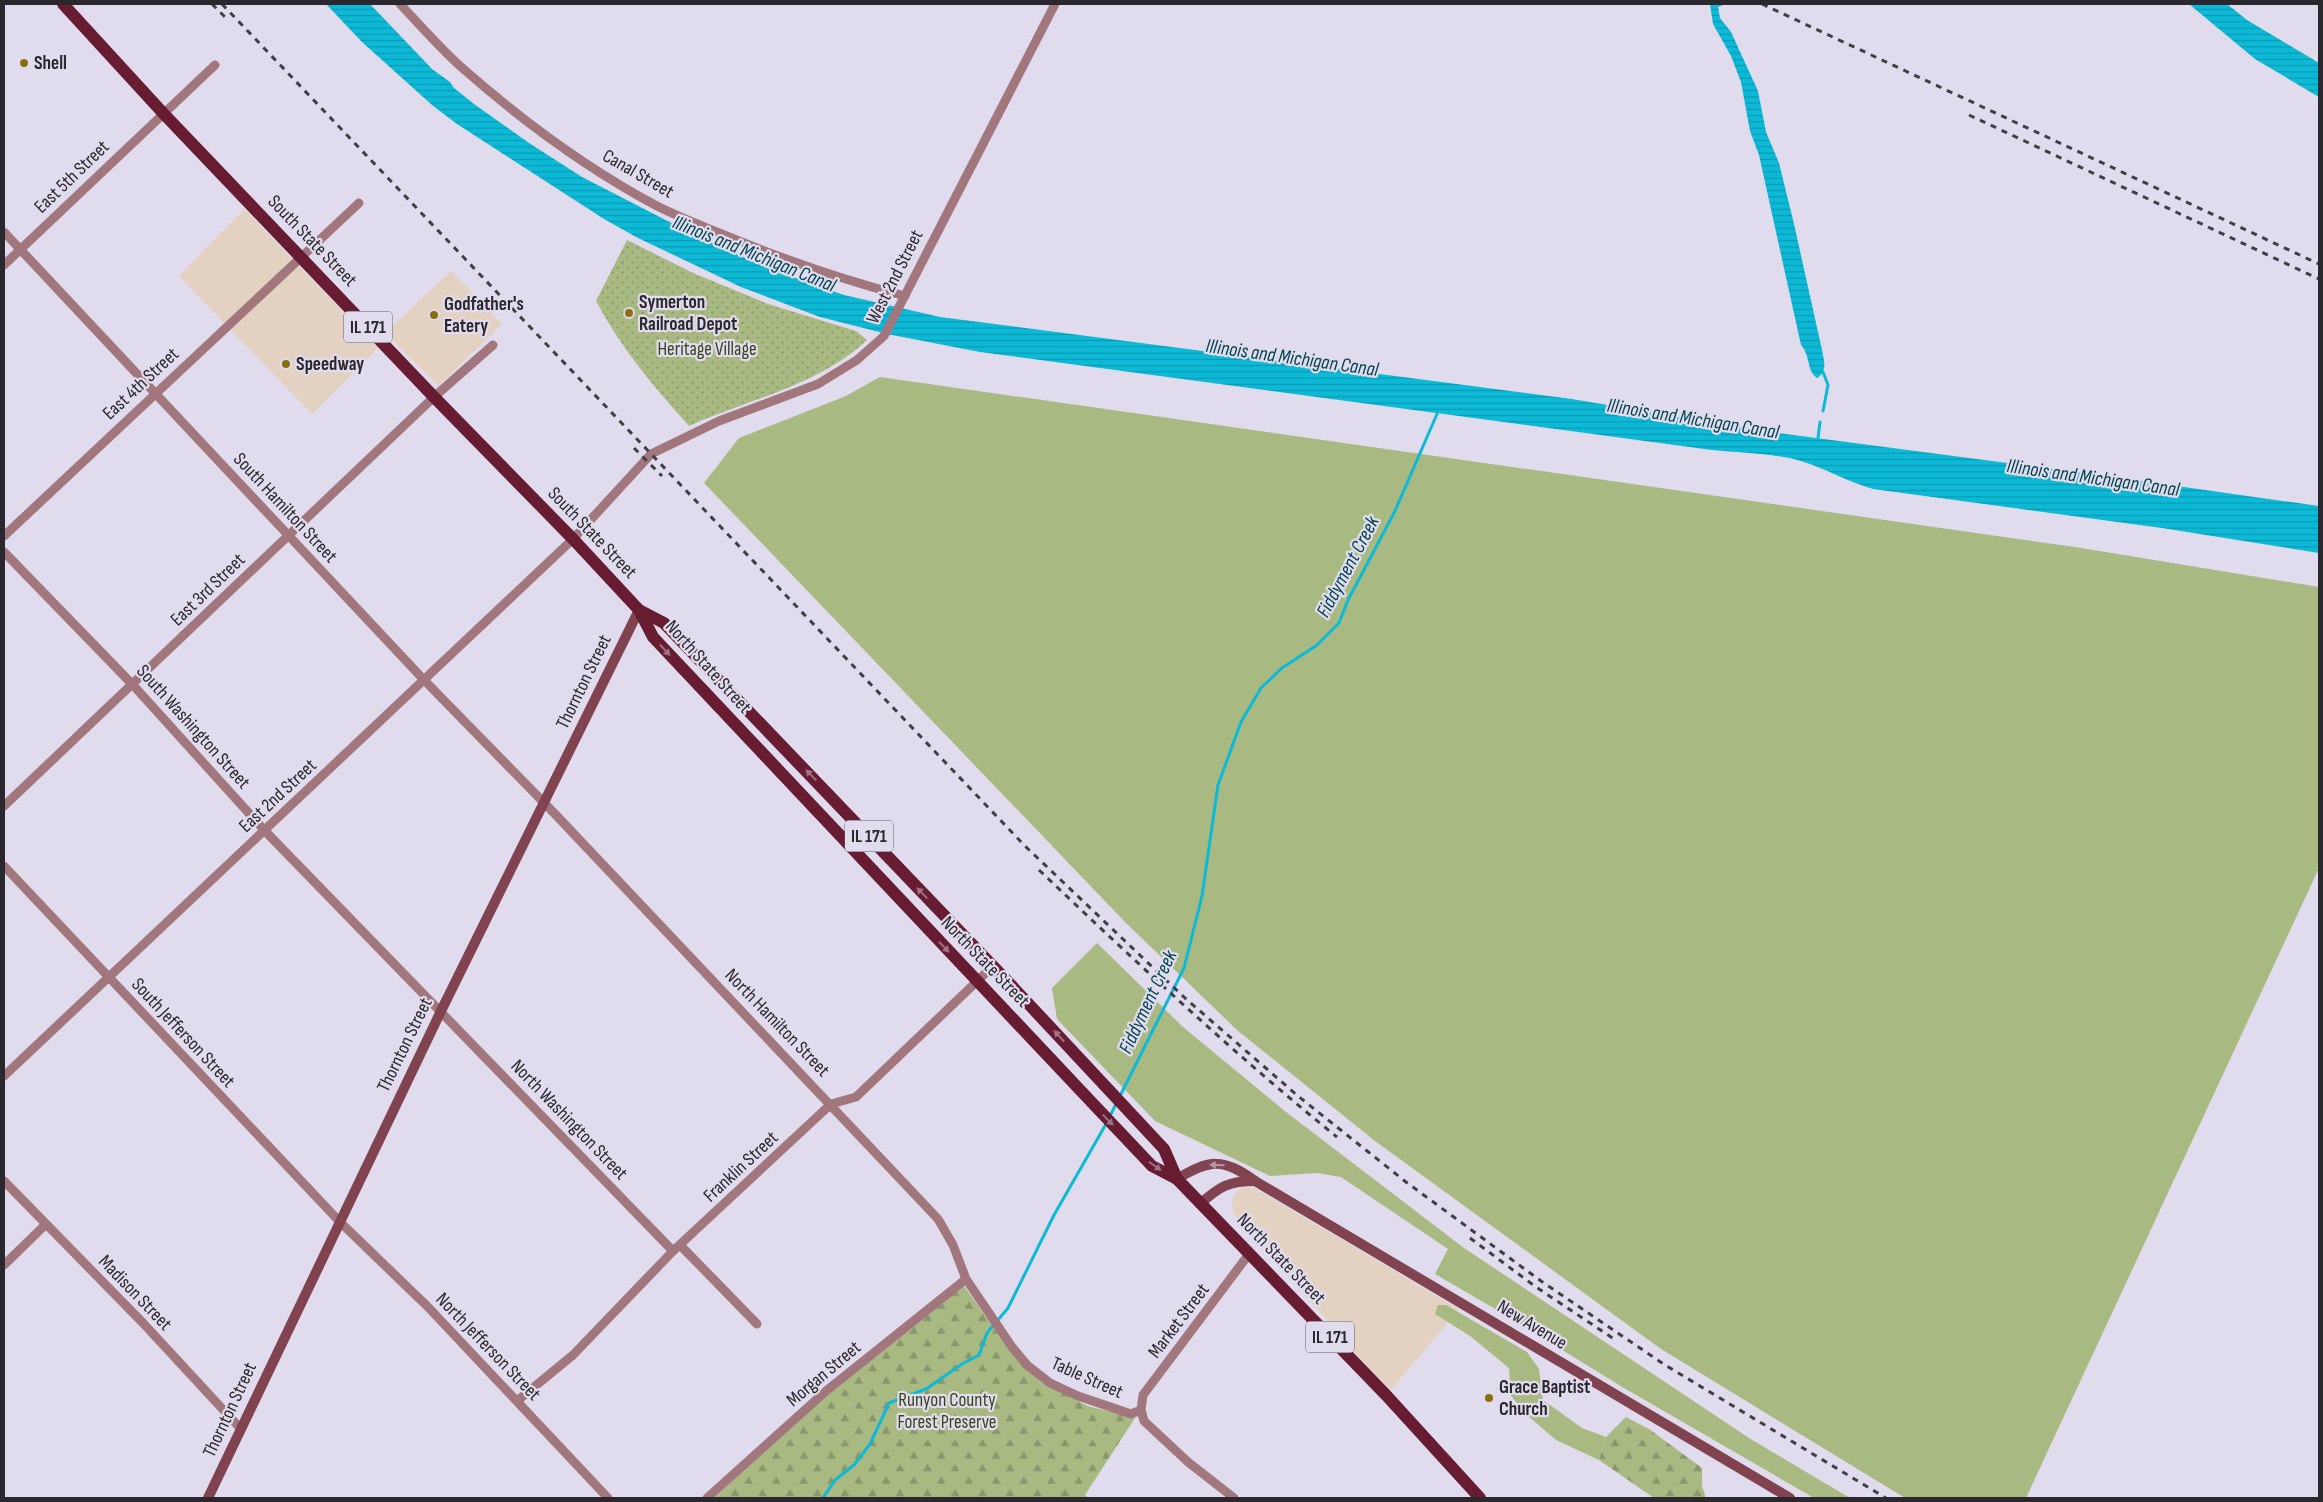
<svg xmlns="http://www.w3.org/2000/svg" width="2323" height="1502" viewBox="0 0 2323 1502" font-family="'Sofia Sans Condensed',sans-serif">
<style>
.commercial{fill:#e3d2c1}
.grass{fill:#a9b982}
.forest{fill:url(#forest-firs)}
.park{fill:url(#park-dots)}
.water{fill:url(#water-rules)}
.lines{fill:none;stroke-linecap:round;stroke-linejoin:round}
.stream{stroke:#0cbad7;stroke-width:3}
.street{stroke:#a2767d;stroke-width:9}
.secondary{stroke:#814350;stroke-width:10}
.primary{stroke:#671c31;stroke-width:12}
.rail{stroke:#413f46;stroke-width:3;stroke-dasharray:6 6;stroke-linecap:butt}
.oneway{fill:#9d7286}
.oneway2{fill:#b597a6}
.poi-dot{fill:#8a6e0e;stroke:#e0dced;stroke-width:2}
.labels{text-anchor:middle;dominant-baseline:central;stroke-width:4.5;stroke-linejoin:round;paint-order:stroke}
.shield{fill:#e0dced;stroke:#615e67;stroke-width:1}
.shield-label{font-size:18px;font-weight:bold;fill:#2a282e}
.poi-label{font-size:19px;font-weight:bold;fill:#2a282e;stroke:#e0dced;text-anchor:start}
.street-label{font-size:19px;fill:#2a282e;stroke:#e0dced}
.park-label{font-size:19px;fill:#39431b;stroke:#e0dced}
.water-label{font-size:20px;font-style:italic;fill:#024551;stroke:#e0dced}
</style>
<defs>
<pattern id="forest-firs" width="22" height="20" patternUnits="userSpaceOnUse" patternTransform="scale(1.25)"><rect width="22" height="20" fill="#a9b982"/><path d="M5 1l3.5 6h-7zM16 11l3.5 6h-7z" fill="#8a966b"/></pattern>
<pattern id="park-dots" width="8" height="8" patternUnits="userSpaceOnUse" patternTransform="scale(1.25)"><rect width="8" height="8" fill="#a9b982"/><path d="M2 2h.1M6 6h.1" fill="none" stroke="#8a966b" stroke-width="1.8" stroke-linecap="round"/></pattern>
<pattern id="water-rules" width="6" height="5" patternUnits="userSpaceOnUse" patternTransform="scale(1.25)"><rect width="6" height="5" fill="#0cbad7"/><path d="M0 2.5h6" fill="none" stroke="#0c97af"/></pattern>
</defs>
<rect width="100%" height="100%" fill="#e0dced"/>
<g class="commercial">
<polygon points="244,209 378,348 312,414 179,276"/>
<polygon points="451,271 502,324 438,386 385,333"/>
<polygon points="1243,1187 1256,1189 1459,1309 1391,1390 1366,1365 1233,1213 1232,1200 1235,1193"/>
</g>
<g class="grass">
<polygon points="880,377 2075,547 2319,587 2319,868 2026,1498 1905,1498 1661,1349 1375,1141 1237,1030 1125,922 704,483 739,438 846,396"/>
<polygon points="1097,943 1183,1027 1286,1112 1464,1248 1749,1438 1850,1498 1814,1498 1624,1388 1497,1310 1435,1274 1448,1249 1341,1177 1317,1173 1270,1176 1155,1121 1057,1019 1052,988"/>
<polygon points="1438,1305 1446,1305 1527,1352 1539,1369 1543,1400 1582,1428 1606,1437 1599,1460 1556,1440 1527,1415 1511,1396 1509,1368 1470,1336 1435,1314"/>
</g>
<g class="forest">
<polygon points="964,1286 1011,1352 1041,1382 1088,1406 1135,1418 1085,1495 1088,1498 714,1498 827,1394"/>
<polygon points="1626,1417 1649,1429 1702,1468 1702,1486 1706,1498 1654,1498 1599,1460 1606,1437"/>
</g>
<path class="park" d="M627 240 693 273 768 304 856 331 867 340C818 386 749 399 689 426 654 387 621 348 596 301Z"/>
<g class="water">
<path d="M326 4H370L432 69 450 82 454 88 474 104 529 143 582 177 689 232 767 268 844 295 940 317 1572 399 1762 431 2092 474 2319 506V553L2162 528 1873 489C1848 482 1827 469 1801 461 1773 453 1742 453 1712 450L980 352 887 334 820 317 741 287 638 238 604 219 457 124 432 105 362 42Z"/>
<path d="M1710 4H1726L1718 7 1720 18 1731 32 1758 91 1766 132 1779 163 1794 224 1822 350C1824 361 1828 371 1817 378 1806 370 1811 356 1801 345L1759 155 1750 131 1741 82 1731 56 1713 24Z"/>
<polygon points="2189,4 2227,4 2247,20 2319,63 2319,97 2255,59"/>
</g>
<g class="lines">
<g class="stream">
<polyline points="1823,411 1828,385 1823,372"/>
<polyline points="1818,438 1820,422"/>
<polyline points="1120,1096 1184,968 1202,896 1218,785 1241,722 1261,688 1282,668 1317,645 1339,623 1348,600 1395,511 1437,414"/>
<polyline points="1110,1116 1116,1104"/>
<polyline points="823,1498 835,1480 854,1465 870,1444 889,1403 926,1389 962,1364 979,1355 987,1333 1008,1308 1054,1215 1106,1124"/>
</g>
<g class="street">
<path d="M400 4C420 25 439 47 460 66 520 119 586 168 657 206 685 220 715 231 744 243 797 264 850 282 905 296"/>
<polyline points="4,232 424,680 555,814 938,1219 953,1245 966,1279 1012,1347 1027,1365 1050,1383 1078,1396 1131,1414 1141,1410"/>
<polyline points="4,265 215,65"/>
<polyline points="4,536 359,203"/>
<polyline points="4,552 133,685 265,831 673,1251"/>
<polyline points="4,806 434,397 493,345"/>
<polyline points="4,866 340,1222 428,1307 608,1498"/>
<polyline points="4,1076 573,539 651,454 719,421 818,384 857,360 884,336 1055,4"/>
<polyline points="4,1181 143,1323 241,1429"/>
<polyline points="680,1245 757,1324"/>
<polyline points="4,1265 45,1225"/>
<polyline points="517,1401 573,1355 673,1251 831,1104 856,1097 993,966"/>
<polyline points="707,1498 826,1391 966,1279"/>
<polyline points="1234,1498 1188,1462 1144,1421 1141,1410 1143,1395 1249,1254"/>
</g>
<g class="secondary">
<path d="M1177 1179C1210 1159 1223 1158 1255 1181L1790 1498"/>
<path d="M1200 1204C1220 1186 1229 1181 1255 1181"/>
<polyline points="208,1498 441,1011 639,610"/>
</g>
<g class="primary">
<polyline points="63,4 163,113 434,397 573,539 639,610 653,637 1081,1091 1152,1166 1177,1179 1386,1395 1480,1498"/>
<polyline points="639,610 664,623 1009,983 1164,1149 1177,1179"/>
</g>
<g class="rail">
<polyline points="212,4 226,18"/>
<polyline points="222,4 1025,846 1185,998 1298,1096 1406,1182 1541,1281 1665,1365 1886,1498"/>
<polyline points="1762,4 2319,264"/>
<polyline points="1969,115 2319,279"/>
<polyline points="634,448 662,476"/>
<path d="M1039 870C1136 962 1233 1053 1337 1137"/>
<polyline points="1470,1238 1536,1287 1617,1341"/>
</g>
</g>
<defs><path id="oneway-solid" d="M-6-.8H1V-3.2L6.5 0L1 3.2V.8H-6Z" transform="scale(1.25)"/></defs>
<g class="oneway">
<use href="#oneway-solid" transform="translate(665 650) rotate(47)"/>
<use href="#oneway-solid" transform="translate(811 775) rotate(-134)"/>
<use href="#oneway-solid" transform="translate(922 893) rotate(-134)"/>
<use href="#oneway-solid" transform="translate(944 947) rotate(46)"/>
<use href="#oneway-solid" transform="translate(1059 1036) rotate(-133)"/>
<use href="#oneway-solid" transform="translate(1108 1120) rotate(46)"/>
<use href="#oneway-solid" transform="translate(1155 1166) rotate(35)"/>
</g>
<use class="oneway2" href="#oneway-solid" transform="translate(1217 1165) rotate(-179)"/>
<g class="poi-dot">
<circle cx="24" cy="63" r="5"/>
<circle cx="629" cy="313" r="5"/>
<circle cx="434" cy="315" r="5"/>
<circle cx="286" cy="364" r="5"/>
<circle cx="1489" cy="1398" r="5"/>
</g>
<g class="labels">
<g class="shield">
<rect x="344" y="311.5" width="48" height="31" rx="4"/>
<rect x="845" y="820.5" width="48" height="31" rx="4"/>
<rect x="1306" y="1321.5" width="48" height="31" rx="4"/>
</g>
<g class="shield-label">
<text x="368" y="327">IL 171</text>
<text x="869" y="836">IL 171</text>
<text x="1330" y="1337">IL 171</text>
</g>
<g class="poi-label">
<text x="34" y="63">Shell</text>
<text x="639" y="302">Symerton<tspan x="639" dy="22">Railroad Depot</tspan></text>
<text x="444" y="304">Godfather's<tspan x="444" dy="22">Eatery</tspan></text>
<text x="296" y="364">Speedway</text>
<text x="1499" y="1387">Grace Baptist<tspan x="1499" dy="22">Church</tspan></text>
</g>
<g class="street-label">
<text transform="translate(638 174) rotate(30)">Canal Street</text>
<text transform="translate(72 177) rotate(-44)">East 5th Street</text>
<text transform="translate(312 241) rotate(46)">South State Street</text>
<text transform="translate(895 277) rotate(-63)">West 2nd Street</text>
<text transform="translate(141 384) rotate(-43)">East 4th Street</text>
<text transform="translate(285 508) rotate(47)">South Hamilton Street</text>
<text transform="translate(592 533) rotate(46)">South State Street</text>
<text transform="translate(208 590) rotate(-44)">East 3rd Street</text>
<text transform="translate(708 667) rotate(48)">North State Street</text>
<text transform="translate(584 682) rotate(-64)">Thornton Street</text>
<text transform="translate(193 727) rotate(48)">South Washington Street</text>
<text transform="translate(278 796) rotate(-43)">East 2nd Street</text>
<text transform="translate(985 962) rotate(46)">North State Street</text>
<text transform="translate(777 1023) rotate(46)">North Hamilton Street</text>
<text transform="translate(183 1033) rotate(47)">South Jefferson Street</text>
<text transform="translate(405 1045) rotate(-64)">Thornton Street</text>
<text transform="translate(569 1120) rotate(46)">North Washington Street</text>
<text transform="translate(741 1167) rotate(-43)">Franklin Street</text>
<text transform="translate(1281 1259) rotate(46)">North State Street</text>
<text transform="translate(135 1293) rotate(46)">Madison Street</text>
<text transform="translate(1179 1321) rotate(-53)">Market Street</text>
<text transform="translate(1532 1325) rotate(31)">New Avenue</text>
<text transform="translate(488 1347) rotate(46)">North Jefferson Street</text>
<text transform="translate(824 1374) rotate(-40)">Morgan Street</text>
<text transform="translate(1087 1378) rotate(24)">Table Street</text>
<text transform="translate(230 1410) rotate(-65)">Thornton Street</text>
</g>
<g class="park-label">
<text x="707" y="349">Heritage Village</text>
<text x="947" y="1400">Runyon County<tspan x="947" dy="22">Forest Preserve</tspan></text>
</g>
<g class="water-label">
<text transform="translate(754 254) rotate(22)">Illinois and Michigan Canal</text>
<text transform="translate(1292 358) rotate(8)">Illinois and Michigan Canal</text>
<text transform="translate(1693 419) rotate(9)">Illinois and Michigan Canal</text>
<text transform="translate(2093 478) rotate(8)">Illinois and Michigan Canal</text>
<text transform="translate(1348 567) rotate(-62)">Fiddyment Creek</text>
<text transform="translate(1148 1002) rotate(-65)">Fiddyment Creek</text>
</g>
</g>
<rect width="2323" height="1502" fill="none" stroke="#2a282e" stroke-width="10"/>
</svg>
